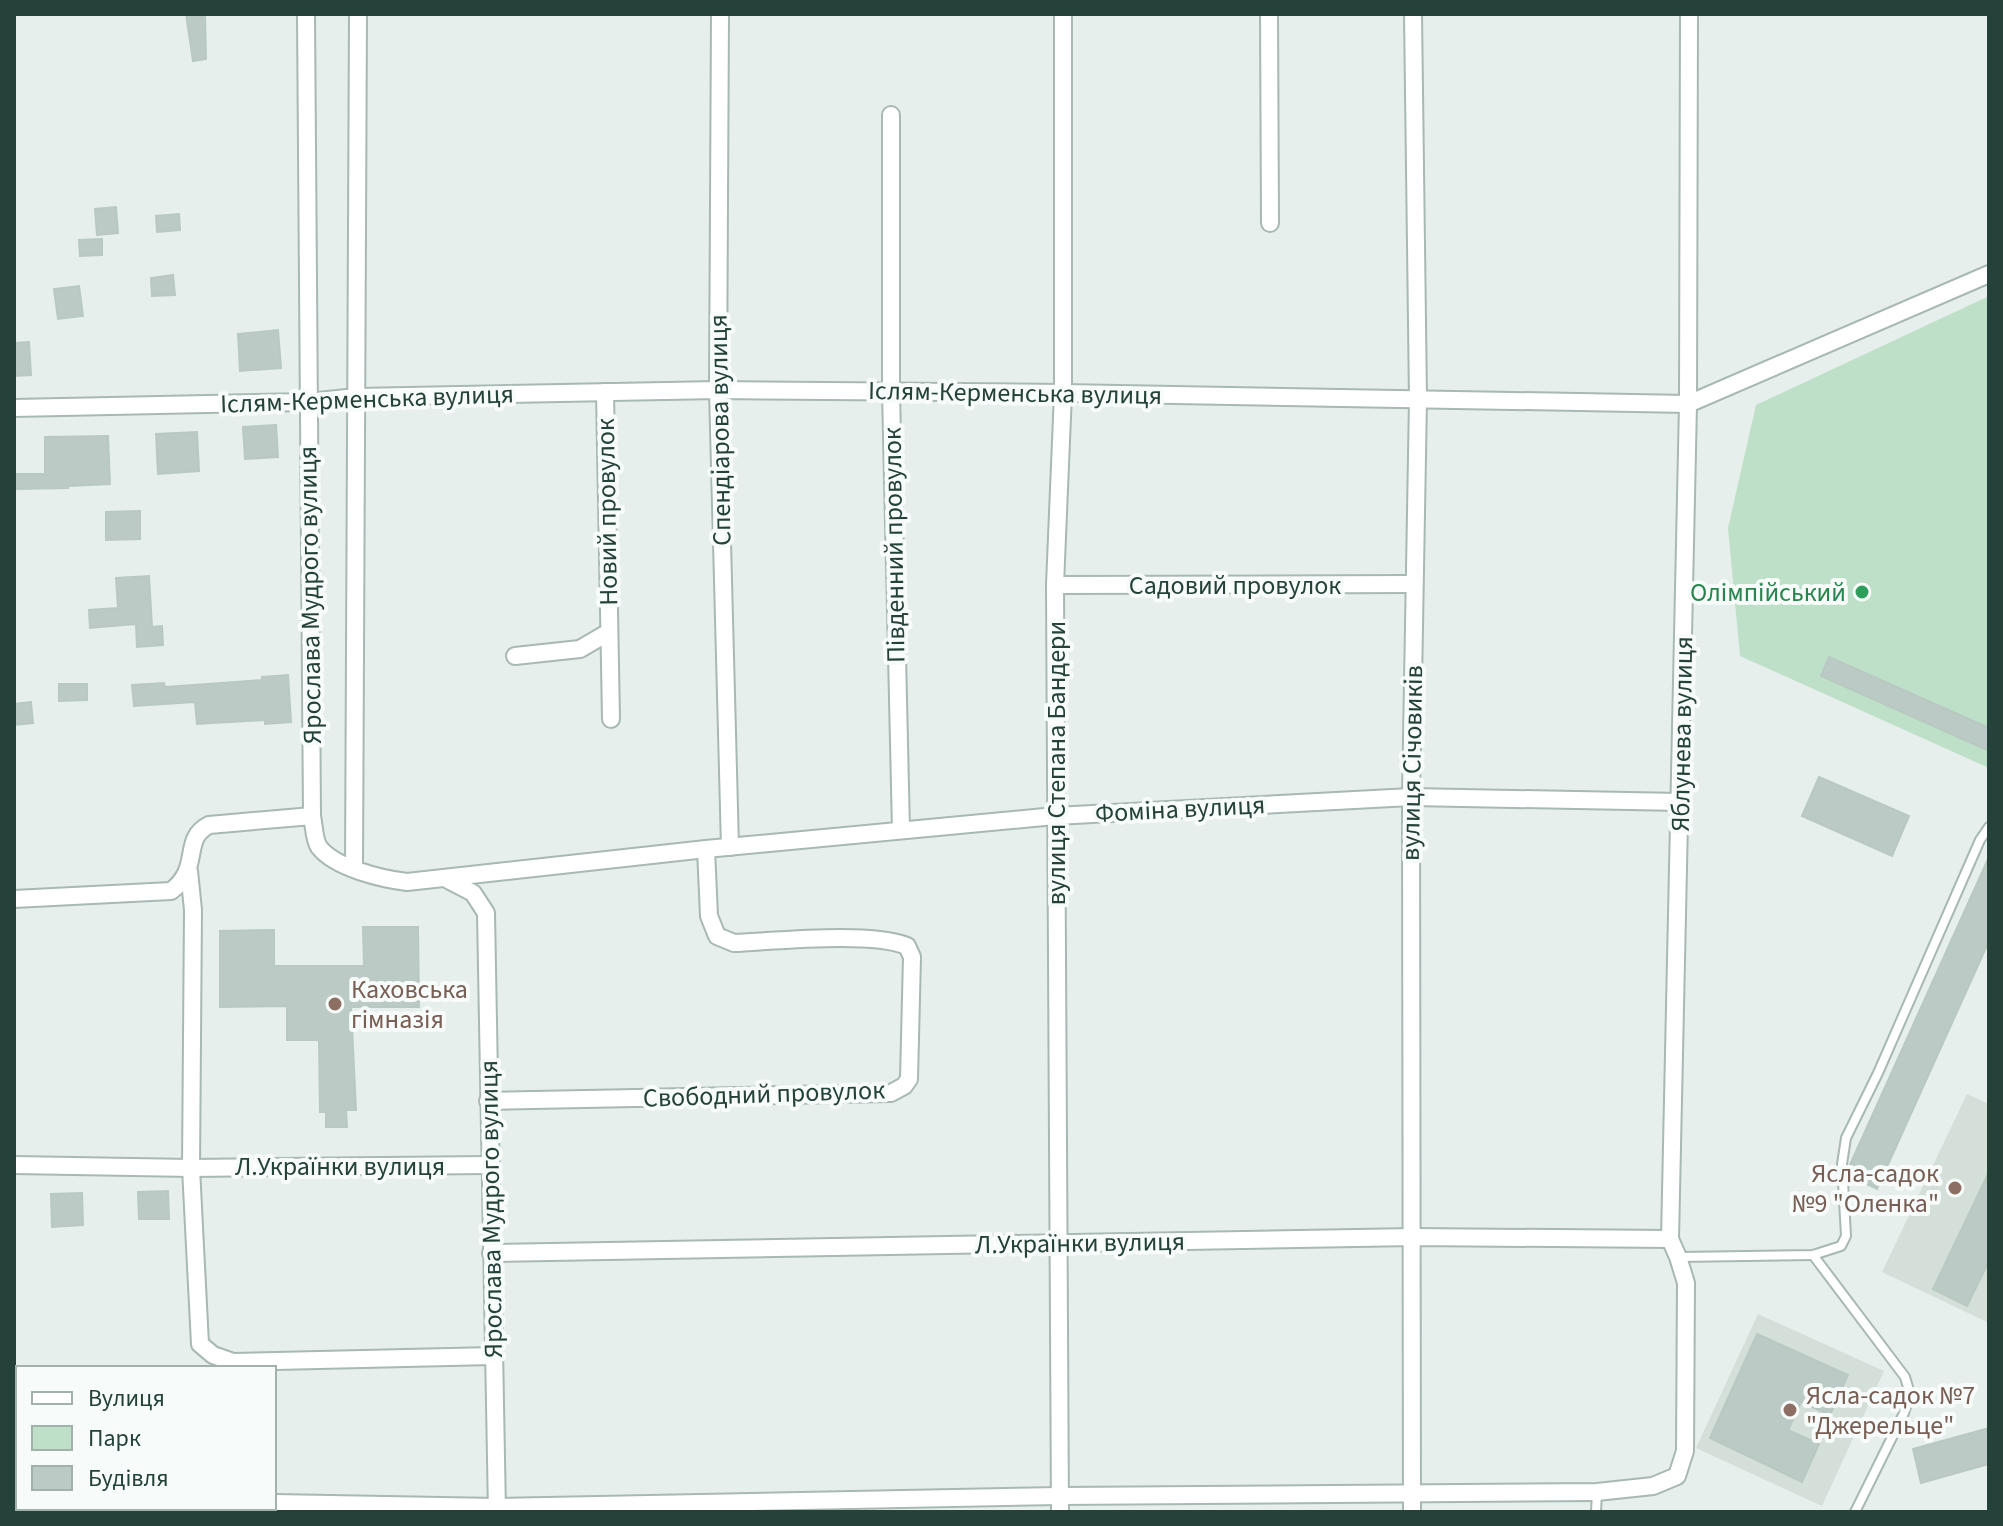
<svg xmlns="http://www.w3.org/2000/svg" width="2003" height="1526" viewBox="0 0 2003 1526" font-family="'Source Sans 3',sans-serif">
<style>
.built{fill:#d4dfda}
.green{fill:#bfe0c8}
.building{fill:#bbcac4;stroke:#b8c9c2;stroke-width:2}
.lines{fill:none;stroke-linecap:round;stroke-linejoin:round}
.lane-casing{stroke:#a8b8b2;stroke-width:12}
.street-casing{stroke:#a8b8b2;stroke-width:20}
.lane{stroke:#fff;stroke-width:8}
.street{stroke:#fff;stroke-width:16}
.leisure-dot{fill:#2e9e5b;stroke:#f7fbf9;stroke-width:3}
.education-dot{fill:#8d6e63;stroke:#f7fbf9;stroke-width:3}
.labels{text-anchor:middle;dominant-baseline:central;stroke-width:8;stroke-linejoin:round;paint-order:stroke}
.street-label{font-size:26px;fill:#24423a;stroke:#f7fbf9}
.leisure-label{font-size:26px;fill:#27864d;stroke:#f7fbf9;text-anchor:end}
.education-label{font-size:26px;fill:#785e54;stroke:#f7fbf9;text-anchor:start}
</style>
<rect width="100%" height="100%" fill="#e6efeb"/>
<g class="built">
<polygon points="1967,1094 1989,1104 1989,1323 1882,1272"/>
<polygon points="1758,1314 1884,1371 1822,1506 1696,1448"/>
</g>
<polygon class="green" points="1989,296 1989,768 1740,656 1728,528 1756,405"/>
<g class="building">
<polygon points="186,14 202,14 202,18 205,17 206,59 193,61"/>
<polygon points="116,207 118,233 97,235 95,209"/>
<polygon points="179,214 180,230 157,232 156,216"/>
<polygon points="102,239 102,255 80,256 79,240"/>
<polygon points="173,275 175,295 152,296 151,278"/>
<polygon points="79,286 83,316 58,319 54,289"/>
<polygon points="278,330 281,368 240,371 238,334"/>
<polygon points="29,342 31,375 14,376 14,343"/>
<polygon points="276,425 278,457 245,459 243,427"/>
<polygon points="197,432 199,471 158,474 156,434"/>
<polygon points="108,436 110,484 68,486 68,488 14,489 14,474 45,474 45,437"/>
<polygon points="140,511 140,539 106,540 106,512"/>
<polygon points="149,576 152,627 162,626 163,645 137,647 136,624 90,628 89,610 118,608 116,578"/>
<polygon points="1829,657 1989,728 1989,751 1821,676"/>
<polygon points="288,675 291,722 265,724 265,720 197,724 195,702 134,706 132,685 164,683 165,687 262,680 262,677"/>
<polygon points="59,684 87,684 87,700 59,701"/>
<polygon points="31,702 33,723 14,725 14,704"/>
<polygon points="1819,777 1909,816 1892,856 1802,816"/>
<polygon points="1989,857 1989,941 1877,1189 1850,1176 1849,1167"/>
<polygon points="363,927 418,927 419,1007 351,1007 356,1110 346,1110 347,1127 326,1127 326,1112 320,1112 319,1040 287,1040 287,1006 220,1007 220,931 274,930 274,966 364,966"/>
<polygon points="1989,1172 1989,1261 1967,1306 1933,1289"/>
<polygon points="168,1191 169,1219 139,1219 138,1192"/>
<polygon points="82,1193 83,1225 52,1227 51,1194"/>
<polygon points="1757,1334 1848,1375 1830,1415 1801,1402 1788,1430 1819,1444 1802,1482 1710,1438"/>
<polygon points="1989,1428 1989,1464 1921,1483 1913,1449"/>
</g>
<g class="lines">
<g class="lane-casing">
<g id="lane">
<polyline points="1813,1255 1905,1377 1910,1394 1904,1413 1855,1512"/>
<polyline points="1679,1257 1813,1255 1841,1246 1846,1236 1842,1164 1846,1138 1878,1073 1980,840 1989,827"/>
<polyline points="1596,1512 1597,1492"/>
</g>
</g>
<g class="street-casing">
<g id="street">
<path d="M306 14 312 816C314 825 314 840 319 847 335 868 382 879 407 882L706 849 1055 816 1411 797 1681 802"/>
<polyline points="720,14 718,390 730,847"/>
<polyline points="1269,14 1270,223"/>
<polyline points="891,115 891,391 901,830"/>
<polyline points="605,392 611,719"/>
<polyline points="14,408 308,402 357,397 718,390 1063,393 1688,404 1989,274"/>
<polyline points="1055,585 1414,584"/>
<polyline points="515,656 580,649 609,632"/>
<polyline points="354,867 358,14"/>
<polyline points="189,871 193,910 191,1168 200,1344 213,1355 233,1362 493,1356"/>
<polyline points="448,880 473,893 486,913 497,1512"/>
<path d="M14 899 171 891C202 868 181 839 209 825L312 816"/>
<path d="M488 1101 891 1093 904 1086 909 1079 912 957 907 946C872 931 776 941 734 943L717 936 709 916 706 849"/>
<polyline points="14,1165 191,1168 489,1165"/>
<polyline points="491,1253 1413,1237 1670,1239"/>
<polyline points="14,1500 18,1500"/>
<polyline points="274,1503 497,1507 1060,1496 1597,1492 1653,1486 1677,1476 1685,1451 1686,1283 1678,1257 1670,1239 1688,404 1689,14"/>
<polyline points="1060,1512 1055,585 1063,393 1063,14"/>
<polyline points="1412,1512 1411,797 1418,399 1413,14"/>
</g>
</g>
<use href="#lane" class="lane"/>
<use href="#street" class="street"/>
</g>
<circle class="leisure-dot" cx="1862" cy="592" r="8"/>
<g class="education-dot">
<circle cx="335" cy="1004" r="8"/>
<circle cx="1955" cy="1188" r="8"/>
<circle cx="1790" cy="1410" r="8"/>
</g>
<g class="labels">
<g class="street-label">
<text transform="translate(1015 393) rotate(1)">Іслям-Керменська вулиця</text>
<text transform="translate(367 399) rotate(-2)">Іслям-Керменська вулиця</text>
<text transform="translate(720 430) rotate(-91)">Спендіарова вулиця</text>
<text transform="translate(607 512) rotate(-91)">Новий провулок</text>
<text transform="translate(894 545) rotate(-91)">Південний провулок</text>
<text x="1235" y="585">Садовий провулок</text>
<text transform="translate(310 595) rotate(-91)">Ярослава Мудрого вулиця</text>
<text transform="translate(1682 734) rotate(-89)">Яблунева вулиця</text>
<text transform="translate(1056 763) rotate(-90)">вулиця Степана Бандери</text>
<text transform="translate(1412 763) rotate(-89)">вулиця Січовиків</text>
<text transform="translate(1180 809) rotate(-3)">Фоміна вулиця</text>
<text transform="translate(764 1094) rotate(-2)">Свободний провулок</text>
<text x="340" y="1166">Л.Українки вулиця</text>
<text transform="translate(491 1209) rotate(-91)">Ярослава Мудрого вулиця</text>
<text transform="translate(1080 1243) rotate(-1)">Л.Українки вулиця</text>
</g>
<g class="leisure-label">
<text x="1846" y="592">Олімпійський</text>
</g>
<g class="education-label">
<text x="351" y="989">Каховська<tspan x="351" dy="30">гімназія</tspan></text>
<text x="1939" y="1173" text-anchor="end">Ясла-садок<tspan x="1939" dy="30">№9 "Оленка"</tspan></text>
<text x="1806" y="1395">Ясла-садок №7<tspan x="1806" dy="30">"Джерельце"</tspan></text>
</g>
</g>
<rect width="2003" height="1526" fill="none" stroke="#24423a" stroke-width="32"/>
<rect x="16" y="1366" width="260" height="144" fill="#f7fbf9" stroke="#a3b1ad" stroke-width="2"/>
<rect x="32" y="1392" width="40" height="12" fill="#ffffff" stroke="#a3b1ad" stroke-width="2"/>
<text x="88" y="1406" font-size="24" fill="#24423a">Вулиця</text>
<rect x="32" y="1426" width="40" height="24" fill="#bfe0c8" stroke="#a3b1ad" stroke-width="2"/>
<text x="88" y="1446" font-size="24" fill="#24423a">Парк</text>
<rect x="32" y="1466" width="40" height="24" fill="#bbcac4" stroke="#a3b1ad" stroke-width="2"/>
<text x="88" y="1486" font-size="24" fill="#24423a">Будівля</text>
</svg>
